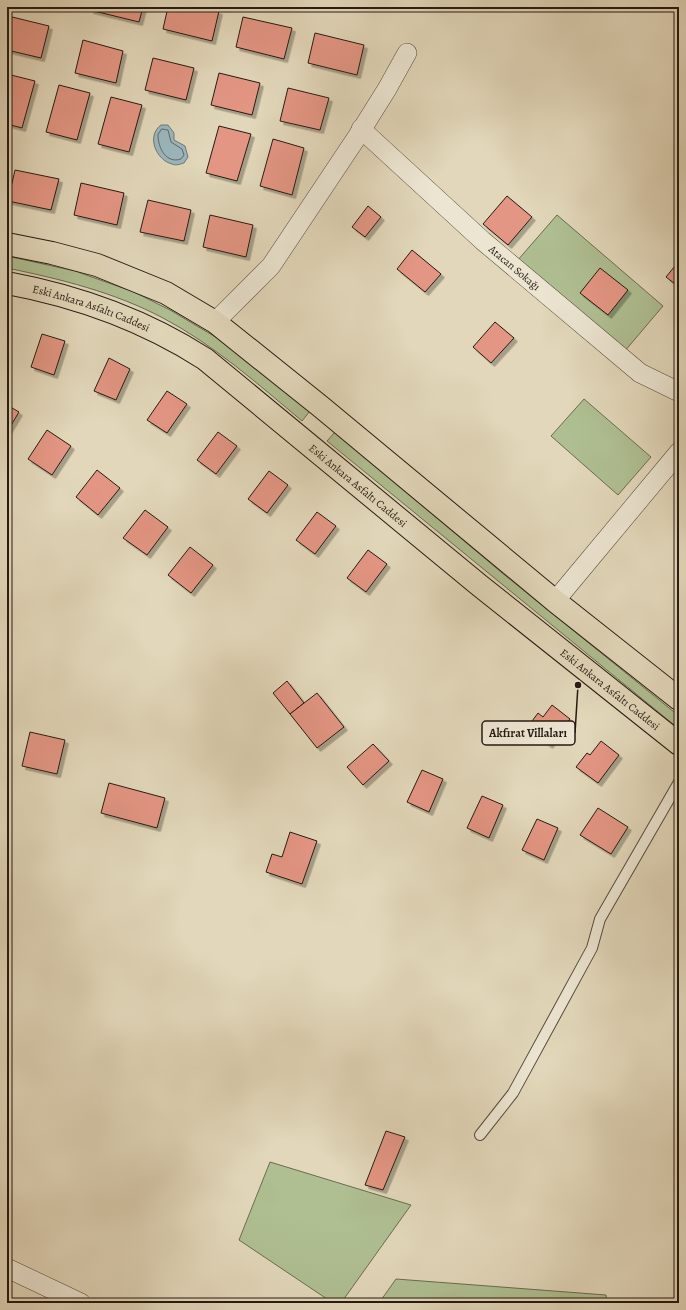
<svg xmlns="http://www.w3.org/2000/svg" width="686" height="1310" viewBox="0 0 686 1310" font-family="Alegreya,serif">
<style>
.green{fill:#afbf92;stroke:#6a6c52}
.water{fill:#9bb6bc;stroke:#6c7878}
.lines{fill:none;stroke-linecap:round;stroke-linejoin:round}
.shore{stroke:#606867;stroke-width:1}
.building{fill:#e49684;stroke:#261a12;filter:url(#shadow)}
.lane-casing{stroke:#55493c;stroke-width:12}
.street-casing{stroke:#55493c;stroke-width:20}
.primary-casing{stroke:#261a12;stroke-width:24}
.lane{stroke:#ece5d2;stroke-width:10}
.street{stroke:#ece5d2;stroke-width:19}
.primary{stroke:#e2d7ba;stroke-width:22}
.labels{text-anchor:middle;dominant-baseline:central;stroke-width:3;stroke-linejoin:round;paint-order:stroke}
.street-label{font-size:11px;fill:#261a12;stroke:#ece5d2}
.leader{fill:none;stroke:#261a12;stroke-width:1.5}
.callout-dot{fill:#261a12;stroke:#ece5d2;stroke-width:1.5}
.callout{fill:#ece5d2;stroke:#261a12;stroke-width:1.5}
.callout-label{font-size:12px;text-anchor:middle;font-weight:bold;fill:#261a12}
</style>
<defs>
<filter id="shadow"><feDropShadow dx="3.5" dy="3.5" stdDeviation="0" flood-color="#0004"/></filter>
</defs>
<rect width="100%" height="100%" fill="#e2d7ba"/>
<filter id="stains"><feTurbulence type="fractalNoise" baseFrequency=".005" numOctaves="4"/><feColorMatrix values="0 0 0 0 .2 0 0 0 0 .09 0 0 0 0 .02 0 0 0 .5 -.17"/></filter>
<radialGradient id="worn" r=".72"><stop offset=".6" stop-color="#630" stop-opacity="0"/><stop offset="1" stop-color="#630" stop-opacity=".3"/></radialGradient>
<g class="green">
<polygon points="557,215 663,306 624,352 517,261"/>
<path d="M7 256 75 271 134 292 170 310 224 342 310 411 302 421C258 384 214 345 163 318 114 292 60 279 7 268Z"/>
<polygon points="584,399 651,457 618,495 551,436"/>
<polygon points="335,432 501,572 679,716 679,729 327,441"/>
<polygon points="270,1162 411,1205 341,1303 333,1303 239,1240"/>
<polygon points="396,1279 606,1295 607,1303 379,1303"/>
</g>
<path class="water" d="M161 125H168L174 133V140L185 146 188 157 184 163C180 164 176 166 172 164 156 160 146 136 161 125Z"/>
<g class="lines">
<path class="shore" d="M162 129 168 130 171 142 182 149 184 155 181 159C166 164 158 148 158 135Z"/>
</g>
<g class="building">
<polygon points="91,7 143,7 139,22 90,10"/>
<polygon points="168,7 204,7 219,11 212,41 163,29"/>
<polygon points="8,16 49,26 41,58 7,50"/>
<polygon points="243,17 292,28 284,59 236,47"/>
<polygon points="315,33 364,45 357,75 308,63"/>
<polygon points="83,40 123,51 116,83 75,73"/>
<polygon points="153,58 194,68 186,100 145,90"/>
<polygon points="219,73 260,83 252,115 211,105"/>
<polygon points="7,74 35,81 22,128 7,124"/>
<polygon points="59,85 90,93 77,140 46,132"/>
<polygon points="288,88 329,98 320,130 280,121"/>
<polygon points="111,97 142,105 129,152 98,144"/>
<polygon points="219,126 251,134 237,181 206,173"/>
<polygon points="273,139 304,148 292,195 260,186"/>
<polygon points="15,170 59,179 51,210 8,201"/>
<polygon points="81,183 124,193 117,225 74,215"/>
<polygon points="507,196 532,217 508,245 483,224"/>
<polygon points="148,200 191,210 184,241 140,232"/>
<polygon points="368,206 381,217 365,237 352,227"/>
<polygon points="210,215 253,225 246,257 203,247"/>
<polygon points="412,250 441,274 425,292 397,269"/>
<polygon points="679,261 679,287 666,277"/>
<polygon points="600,268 628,290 608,315 580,293"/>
<polygon points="495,322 514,338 491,363 473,347"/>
<polygon points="42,334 65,341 54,375 31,367"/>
<polygon points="109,358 130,369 116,400 94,391"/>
<polygon points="167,391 187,404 167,433 147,420"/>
<polygon points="7,405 19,412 7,432"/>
<polygon points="47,430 71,446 52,475 28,459"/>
<polygon points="218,432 237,446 216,474 197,460"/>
<polygon points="97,470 120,488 98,515 76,497"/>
<polygon points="269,471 288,485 267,513 248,499"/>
<polygon points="145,510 168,527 147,555 123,538"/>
<polygon points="317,512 336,526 315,554 296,540"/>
<polygon points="190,547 213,565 191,593 168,575"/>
<polygon points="368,550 387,564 366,592 347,578"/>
<polygon points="287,681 304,703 290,714 273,693"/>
<polygon points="317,693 344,727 317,748 290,714"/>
<polygon points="552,705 570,719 549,745 527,728 538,713 543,717"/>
<polygon points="30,732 65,740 57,774 22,766"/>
<polygon points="601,741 619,755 598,783 576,767 587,753 590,755"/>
<polygon points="373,744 389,761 363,785 347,767"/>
<polygon points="422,770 443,779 429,812 407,802"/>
<polygon points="109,783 165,798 157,828 101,813"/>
<polygon points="482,796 503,805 489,838 467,828"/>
<polygon points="598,808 628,827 611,854 580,835"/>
<polygon points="537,819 558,828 544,860 522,850"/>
<polygon points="290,832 317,841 302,884 266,872 272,854 282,857"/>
<polygon points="386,1131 405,1137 383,1190 365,1185"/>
</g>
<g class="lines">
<g class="lane-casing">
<polyline id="lane" points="480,1135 513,1093 592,948 600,919 679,782"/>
</g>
<g class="street-casing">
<g id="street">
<path id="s1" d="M361 129 483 241 640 373 679 392"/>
<polyline points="215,322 271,266 357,137 387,89 407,53"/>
<polyline points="555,601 679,452"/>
<polyline points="7,1268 81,1303"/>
</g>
</g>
<g class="primary-casing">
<g id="primary">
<polyline points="7,244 52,253 97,265 166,293 215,322 320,406 555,601 679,699"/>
<path id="s2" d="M7 283C77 296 146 321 205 359L479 585 679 744"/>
</g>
</g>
<use href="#lane" class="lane"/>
<use href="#street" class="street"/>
<use href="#primary" class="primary"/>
</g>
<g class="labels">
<g class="street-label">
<text stroke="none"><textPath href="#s1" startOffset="207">Atacan Sokağı</textPath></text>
<text stroke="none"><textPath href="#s2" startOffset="88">Eski Ankara Asfaltı Caddesi</textPath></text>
<text stroke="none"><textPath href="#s2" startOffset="412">Eski Ankara Asfaltı Caddesi</textPath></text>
<text stroke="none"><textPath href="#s2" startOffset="736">Eski Ankara Asfaltı Caddesi</textPath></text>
</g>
</g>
<path class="leader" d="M578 685L575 733"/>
<circle class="callout-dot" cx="578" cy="685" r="4"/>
<rect class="callout" x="482" y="721" width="93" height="24" rx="4"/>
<g class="callout-label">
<text x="528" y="737">Akfırat Villaları</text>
</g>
<rect width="686" height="1310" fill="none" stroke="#e2d7ba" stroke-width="24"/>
<rect x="8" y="8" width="670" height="1294" fill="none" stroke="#261a12" stroke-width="2"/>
<rect x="12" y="12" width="662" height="1286" fill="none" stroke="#261a12"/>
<rect width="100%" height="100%" filter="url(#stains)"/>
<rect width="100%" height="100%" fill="url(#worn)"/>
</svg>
